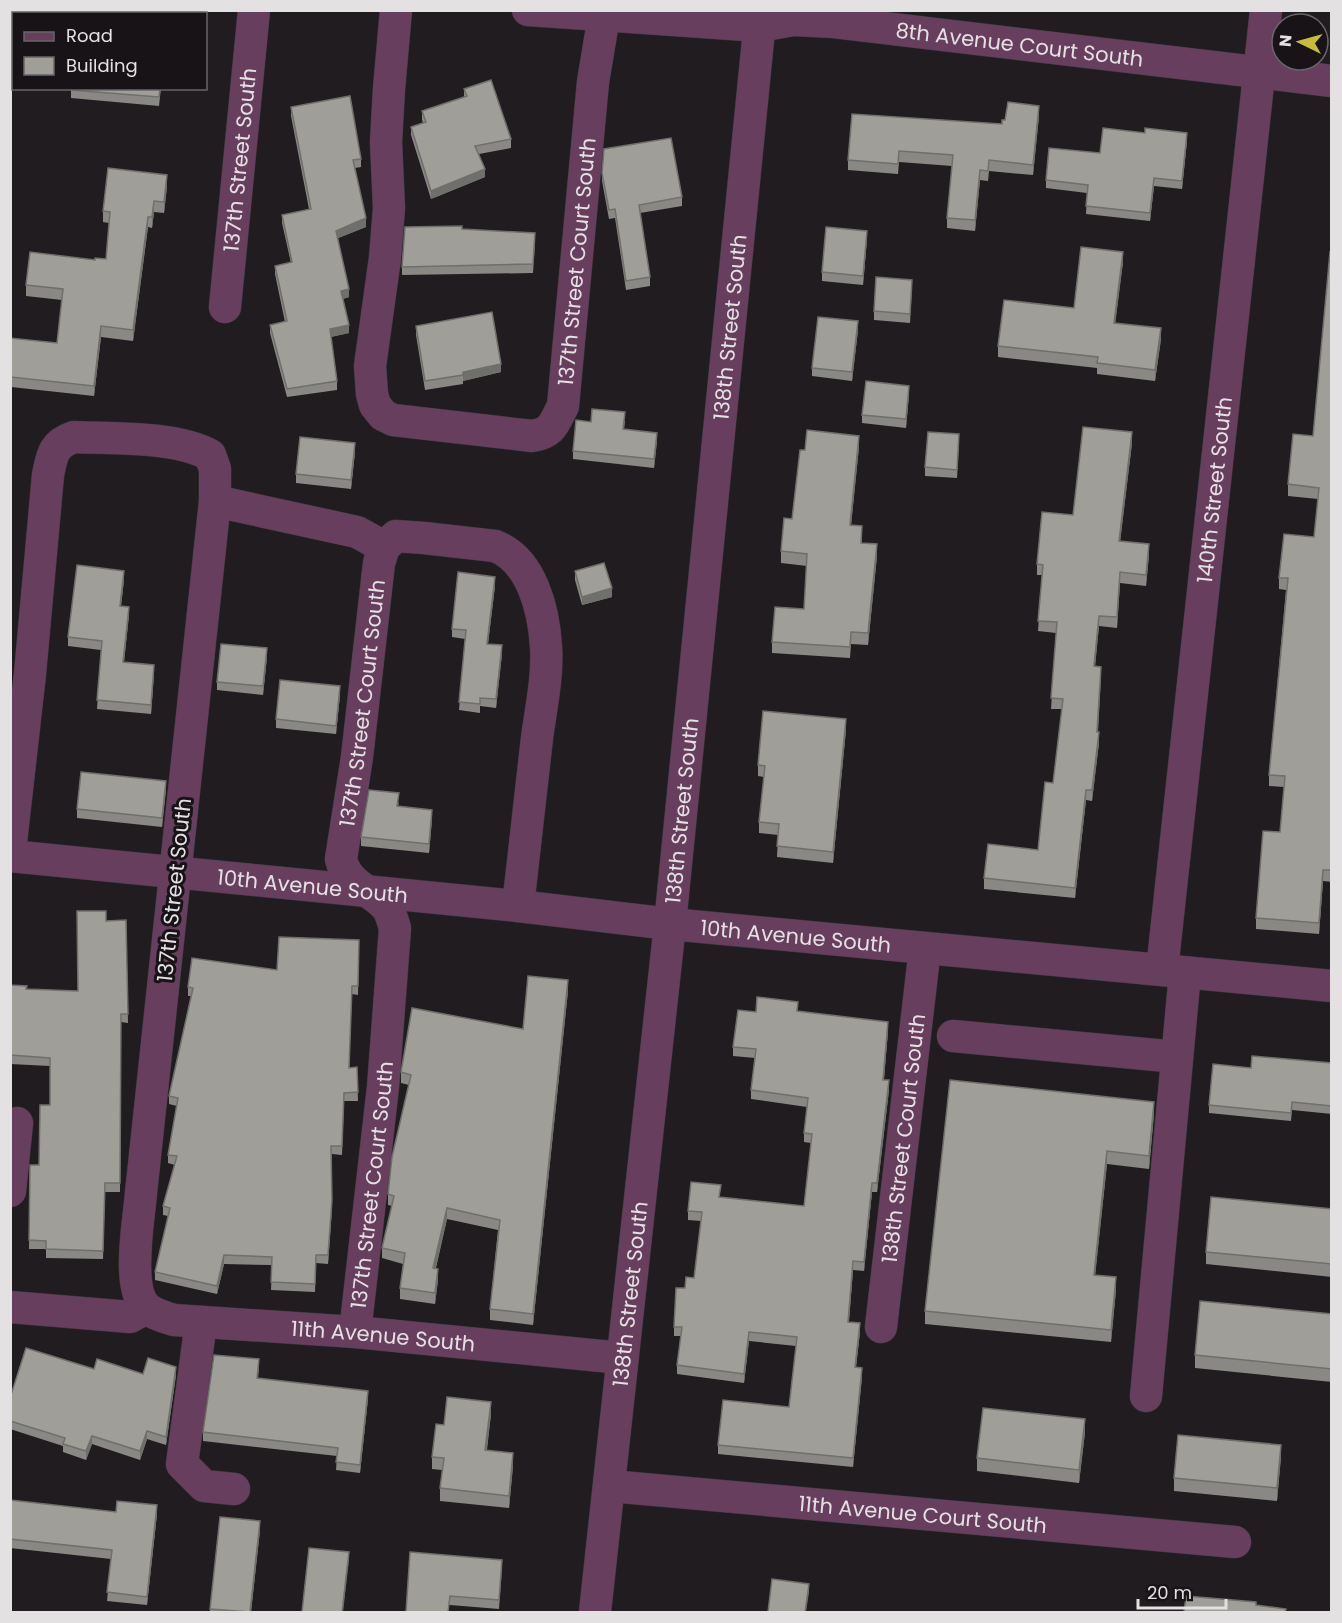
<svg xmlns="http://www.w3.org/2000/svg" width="1342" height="1623" viewBox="0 0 1342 1623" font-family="Poppins,sans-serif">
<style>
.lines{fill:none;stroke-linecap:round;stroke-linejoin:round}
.minor-casing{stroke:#3b383a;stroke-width:33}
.minor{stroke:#673e5e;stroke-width:32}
.wall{fill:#898884}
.shaded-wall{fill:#6f6f6b}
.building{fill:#9f9e99;stroke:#6f6f6b;stroke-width:1.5}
.labels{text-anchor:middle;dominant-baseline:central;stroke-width:6;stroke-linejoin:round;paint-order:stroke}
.street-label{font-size:21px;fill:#e4e1e3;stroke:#171316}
</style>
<rect width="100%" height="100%" fill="#201c1f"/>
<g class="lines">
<g class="minor-casing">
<g id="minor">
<path id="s1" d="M396 10 389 89 386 142 389 208 385 258 370 366 372 394 375 405 383 415 393 420 532 436C553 433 554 423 563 406L593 82 604 16"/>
<path id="s2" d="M528 10 760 26 793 20 834 22 1332 81"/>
<path id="s3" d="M225 307 254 10"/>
<polyline points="215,501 357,532 384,547"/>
<path id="s4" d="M10 851 30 674 48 475C52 455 53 444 74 437 115 439 174 436 210 455L215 469V501L141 1193C139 1220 125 1291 148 1309 155 1315 165 1317 174 1320L355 1332 622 1358"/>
<path id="s5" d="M10 856 518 906 670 924 1332 986"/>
<path id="s6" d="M1162 970 1266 10"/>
<polyline points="953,1036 1177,1057"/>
<polyline points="10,1191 17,1123"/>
<polyline points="10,1307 130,1317 146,1308"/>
<polyline points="201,1322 182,1464 204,1486 234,1489"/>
<path id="s7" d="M881 1327 925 948"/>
<path id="s8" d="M355 1332 383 1087 395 928C393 922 391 914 388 909 375 891 347 887 341 859L357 757 379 563 384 547 396 536 424 538 495 546C532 560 544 611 546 647 548 676 541 708 537 738 531 794 524 850 518 906"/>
<polyline points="1146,1396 1185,973"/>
<path id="s9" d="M610 1486 1235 1542"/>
<path id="s10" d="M595 1612 670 924 761 10"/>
</g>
</g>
<use href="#minor" class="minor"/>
</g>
<g class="wall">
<polygon points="71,88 161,88 159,106 71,98"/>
<polygon points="464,89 511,139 511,148 479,154 485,177 431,199 411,135 411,127 423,123 422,120 422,111 464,97"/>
<polygon points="291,107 361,159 361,167 355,168 366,227 338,238 349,297 343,299 349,333 331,337 337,381 337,390 287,397 270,333 270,325 285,322 275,274 275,266 291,263 282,223 282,215 309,209 291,116"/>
<polygon points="1039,116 1033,175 989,171 988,181 980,180 975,231 947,228 947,218 952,166 899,162 898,174 848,170 848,160 1002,124 1005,120"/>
<polygon points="1187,141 1182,189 1154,186 1150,221 1086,214 1087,193 1046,188 1046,180 1100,153"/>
<polygon points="602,173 682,197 682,206 640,213 650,277 650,286 626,290 615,218 609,219 602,181"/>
<polygon points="167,186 164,213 154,212 152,228 148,227 133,341 101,337 94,396 11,387 10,338 57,343 62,300 26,296 26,285 95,260 106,259 109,223 103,222 103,211"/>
<polygon points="462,229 535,242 533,273 402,275 402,267"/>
<polygon points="867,239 863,285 822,281 822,272"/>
<polygon points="1332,253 1332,882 1323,881 1319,934 1256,929 1256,918 1280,832 1284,787 1269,786 1269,775 1286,590 1279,589 1279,578 1314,537 1318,499 1288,496 1288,484 1313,436"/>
<polygon points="1123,262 1115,323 1161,339 1155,381 1097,374 1097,368 998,357 998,346 1074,308"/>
<polygon points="912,288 910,323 874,320 874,311"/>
<polygon points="416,326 501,372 463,381 463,384 425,390 416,335"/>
<polygon points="858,330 852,381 812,376 812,368"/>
<polygon points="909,394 906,428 862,423 862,415"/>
<polygon points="625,421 624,430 657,441 654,468 573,459 573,451 591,422"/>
<polygon points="959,443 957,478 925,476 925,467"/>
<polygon points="1132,443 1120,541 1149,555 1146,586 1120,583 1117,628 1099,626 1095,666 1101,677 1098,732 1099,743 1092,801 1086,800 1075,898 984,889 984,878 1038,850 1053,783 1062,709 1051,709 1056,633 1038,631 1042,575 1037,575 1037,564 1073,515"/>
<polygon points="859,447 851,525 862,538 862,543 877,556 868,645 851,644 850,658 772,653 772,642 804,609 807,566 781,563 781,551 792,519 805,450"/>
<polygon points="355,452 351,489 296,483 296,474"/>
<polygon points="575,571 612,597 582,605 575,580"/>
<polygon points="124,580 121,606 129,615 124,662 154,673 151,714 97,709 101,650 68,646 68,637"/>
<polygon points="495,586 488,644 502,654 496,708 480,706 480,713 459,710 465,639 452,637 452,629"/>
<polygon points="267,657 263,695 217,690 217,682"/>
<polygon points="340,695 336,734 276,728 276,719"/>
<polygon points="846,730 833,863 777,857 778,835 759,833 759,822 764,777 758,776 758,765"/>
<polygon points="166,789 162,827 77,818 77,809"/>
<polygon points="399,802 398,806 432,819 429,853 361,846 361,837"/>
<polygon points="126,920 128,1023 121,1022 120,1192 105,1192 103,1259 46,1258 46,1249 29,1249 30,1165 39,1165 50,1105 50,1066 10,1064 10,985 26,989 78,991 106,921"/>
<polygon points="359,940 358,995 352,994 349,1068 357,1067 358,1101 344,1101 342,1155 332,1154 332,1208 328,1264 316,1263 315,1292 271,1290 272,1265 224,1264 217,1294 155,1280 155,1272 168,1216 163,1215 163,1206 175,1165 168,1163 168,1155 177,1106 169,1104 169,1096 191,996 188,996 188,987 277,970"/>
<polygon points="568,991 533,1325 490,1320 490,1309 498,1230 447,1219 436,1268 438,1280 435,1304 400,1299 400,1288 403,1264 382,1258 382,1248 392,1206 388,1205 388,1194 409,1085 401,1083 401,1072 523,1029"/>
<polygon points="798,1011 888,1031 884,1080 889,1090 877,1192 872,1192 864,1271 853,1270 849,1322 860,1332 856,1367 862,1377 853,1467 718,1454 718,1445 789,1407 796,1346 749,1341 744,1383 677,1374 677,1365 681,1336 674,1336 674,1327 685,1288 694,1278 701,1221 688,1220 688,1211 720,1197 804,1206 811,1143 804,1142 804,1133 807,1107 751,1099 751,1090 755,1058 733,1056 733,1047 756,1012"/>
<polygon points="1332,1063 1332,1114 1292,1110 1291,1121 1209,1113 1209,1105 1251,1068"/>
<polygon points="950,1080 1154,1114 1149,1169 1107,1164 1095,1275 1116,1290 1111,1342 925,1324 925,1311"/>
<polygon points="1332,1209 1332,1277 1206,1264 1206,1252"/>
<polygon points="1332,1314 1332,1382 1195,1368 1195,1355"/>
<polygon points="259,1368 258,1378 368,1399 360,1473 336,1470 337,1456 203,1441 203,1432"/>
<polygon points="94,1369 143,1374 176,1375 166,1445 147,1439 140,1460 92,1444 86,1460 63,1452 63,1446 10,1429 10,1398"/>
<polygon points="491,1414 487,1450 513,1466 509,1508 440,1501 440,1488 442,1470 432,1469 432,1457 444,1425"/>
<polygon points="1085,1432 1079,1483 977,1471 977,1458"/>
<polygon points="1281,1457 1277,1501 1174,1491 1174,1478"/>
<polygon points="10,1500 116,1512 157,1514 147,1605 107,1601 111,1559 10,1548"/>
<polygon points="260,1530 251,1612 210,1612 210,1609"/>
<polygon points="502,1568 499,1609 450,1605 406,1612"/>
</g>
<g class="shaded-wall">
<polygon points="1039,106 1039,116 1033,175 1033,165"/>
<polygon points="1187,133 1187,141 1182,189 1182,181"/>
<polygon points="485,169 485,177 431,199 431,191"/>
<polygon points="980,170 980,180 975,231 975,220"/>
<polygon points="167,175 167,186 164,213 164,202"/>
<polygon points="1154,178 1154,186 1150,221 1150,213"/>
<polygon points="154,201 154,212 152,228 152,217"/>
<polygon points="148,217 148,227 133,341 133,330"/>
<polygon points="366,218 366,227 336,239 336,231"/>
<polygon points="867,231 867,239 863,285 863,276"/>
<polygon points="1123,252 1123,262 1114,334 1114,323"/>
<polygon points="349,289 349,297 341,299 341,291"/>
<polygon points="858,321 858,330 852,381 852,372"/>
<polygon points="349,325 349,333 330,337 330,329"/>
<polygon points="101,326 101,337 94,396 94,386"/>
<polygon points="1161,328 1161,339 1155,381 1155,370"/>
<polygon points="501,364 501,372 463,381 463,372"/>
<polygon points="909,386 909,394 906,428 906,419"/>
<polygon points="1132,432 1132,443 1119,552 1119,541"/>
<polygon points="657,433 657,441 654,468 654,459"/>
<polygon points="859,436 859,447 850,536 850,525"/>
<polygon points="355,443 355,452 351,489 351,480"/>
<polygon points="877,544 877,556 868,645 868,633"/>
<polygon points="1149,544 1149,555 1146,586 1146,575"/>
<polygon points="124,571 124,580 120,615 120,606"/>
<polygon points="1120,572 1120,583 1117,628 1117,617"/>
<polygon points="495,577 495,586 487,652 487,644"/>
<polygon points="612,588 612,597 582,605 582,597"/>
<polygon points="129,607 129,615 123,671 123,662"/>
<polygon points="1099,616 1099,626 1094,677 1094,666"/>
<polygon points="502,645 502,654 496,708 496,699"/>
<polygon points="267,648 267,657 263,695 263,686"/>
<polygon points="154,665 154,673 151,714 151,705"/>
<polygon points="340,686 340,695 336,734 336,726"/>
<polygon points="846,719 846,730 833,863 833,852"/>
<polygon points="1099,732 1099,743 1092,801 1092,790"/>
<polygon points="166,781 166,789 162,827 162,818"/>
<polygon points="1086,790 1086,800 1075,898 1075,888"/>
<polygon points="432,810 432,819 429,853 429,844"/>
<polygon points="1323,870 1323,881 1319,934 1319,923"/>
<polygon points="568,980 568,991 533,1325 533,1314"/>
<polygon points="888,1022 888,1031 883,1089 883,1080"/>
<polygon points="889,1080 889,1090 877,1192 877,1183"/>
<polygon points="1154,1102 1154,1114 1149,1169 1149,1156"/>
<polygon points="1107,1151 1107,1164 1094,1287 1094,1275"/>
<polygon points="872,1183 872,1192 864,1271 864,1262"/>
<polygon points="332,1200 332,1208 328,1264 328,1255"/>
<polygon points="447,1208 447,1219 433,1279 433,1268"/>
<polygon points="224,1255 224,1264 217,1294 217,1286"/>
<polygon points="853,1261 853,1270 848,1331 848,1322"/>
<polygon points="438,1269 438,1280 435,1304 435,1293"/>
<polygon points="1116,1277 1116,1290 1111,1342 1111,1330"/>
<polygon points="860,1323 860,1332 855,1376 855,1367"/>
<polygon points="749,1332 749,1341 744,1383 744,1374"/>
<polygon points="176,1367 176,1375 166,1445 166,1437"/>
<polygon points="862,1368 862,1377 853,1467 853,1458"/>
<polygon points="368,1391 368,1399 360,1473 360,1465"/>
<polygon points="491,1402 491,1414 485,1463 485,1450"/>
<polygon points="1085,1419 1085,1432 1079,1483 1079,1470"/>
<polygon points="147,1431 147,1439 140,1460 140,1451"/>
<polygon points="92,1436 92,1444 86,1460 86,1451"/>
<polygon points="1281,1445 1281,1457 1277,1501 1277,1488"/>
<polygon points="513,1453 513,1466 509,1508 509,1496"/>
<polygon points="157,1505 157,1514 147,1605 147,1597"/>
<polygon points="260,1521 260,1530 251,1612 250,1612"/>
<polygon points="349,1552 349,1560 343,1612 342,1612"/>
<polygon points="809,1584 809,1592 806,1612 805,1612"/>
</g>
<g class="building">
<polygon points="491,80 511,139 475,146 485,169 431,191 411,127 426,122 422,111 467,96 464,89"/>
<polygon points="71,88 160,88 159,97 71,90"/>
<polygon points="350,96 361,159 353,160 366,218 336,231 349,289 341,291 349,325 330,329 337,381 287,389 270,325 287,321 275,266 292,262 282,215 311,209 291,107"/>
<polygon points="1008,102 1039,106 1033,165 989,160 988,171 980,170 975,220 947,218 953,155 899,151 898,164 848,160 852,114 1002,124 1002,120 1005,120"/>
<polygon points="1103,128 1145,133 1145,128 1187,133 1182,181 1154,178 1150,213 1086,206 1088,185 1046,180 1049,148 1100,153"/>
<polygon points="671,138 682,197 639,205 650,277 626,281 615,209 609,210 602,173 604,149"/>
<polygon points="108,168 167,175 164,202 154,201 152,217 148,217 133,330 101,326 94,386 11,377 10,386 10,338 57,343 63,289 26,285 30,252 95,260 95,258 106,259 110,212 103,211"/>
<polygon points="462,226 462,229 535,233 533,264 402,267 405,227"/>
<polygon points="826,227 867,231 863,276 822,272"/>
<polygon points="1081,247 1123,252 1114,323 1161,328 1155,370 1097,363 1098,357 998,346 1004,300 1074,308"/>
<polygon points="1330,252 1332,253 1332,870 1323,870 1319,923 1256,918 1263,831 1280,832 1285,776 1269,775 1288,578 1279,578 1284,534 1314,537 1319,488 1288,484 1293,434 1313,436"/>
<polygon points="876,277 912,280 910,314 874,311"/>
<polygon points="492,312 501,364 463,372 463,375 425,381 416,326"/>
<polygon points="818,317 858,321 852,372 812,368"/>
<polygon points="866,381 909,386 906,419 862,415"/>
<polygon points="592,409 625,412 623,429 657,433 654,459 573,451 576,420 591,422"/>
<polygon points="1083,427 1132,432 1119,541 1149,544 1146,575 1120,572 1117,617 1099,616 1094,666 1101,667 1097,732 1099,732 1092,790 1086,790 1075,888 984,878 988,844 1038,850 1045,782 1053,783 1063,699 1051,698 1057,622 1038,621 1043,565 1037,564 1042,512 1073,515"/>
<polygon points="807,430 859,436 850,525 862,526 861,543 877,544 868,633 851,632 850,647 772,642 775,607 804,609 807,554 781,551 784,518 792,519 800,450 805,450"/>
<polygon points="928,432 959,434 957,470 925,467"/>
<polygon points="300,437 355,443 351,480 296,474"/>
<polygon points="604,563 612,588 582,597 575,571"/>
<polygon points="77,565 124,571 120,606 129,607 123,662 154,665 151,705 97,700 102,641 68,637"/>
<polygon points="458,572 495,577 487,644 502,645 496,699 480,698 480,704 459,702 466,630 452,629"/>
<polygon points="221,644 267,648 263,686 217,682"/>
<polygon points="280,680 340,686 336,726 276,719"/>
<polygon points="763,711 846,719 833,852 777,846 779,824 759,822 765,766 758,765"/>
<polygon points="81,772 166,781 162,818 77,809"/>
<polygon points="369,790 399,793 397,806 432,810 429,844 361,837"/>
<polygon points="77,911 106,911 106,921 126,920 128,1014 121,1014 120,1183 105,1183 103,1251 46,1249 46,1241 29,1240 30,1165 39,1165 40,1105 50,1105 50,1058 10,1055 10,985 27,986 26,989 78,991"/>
<polygon points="279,937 359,940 358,986 352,986 349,1068 357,1067 358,1092 344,1093 342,1146 331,1146 332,1200 328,1255 316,1255 315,1284 271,1282 272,1257 224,1255 217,1286 155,1272 170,1208 163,1206 177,1156 168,1155 178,1098 169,1096 193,988 188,987 192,958 277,970"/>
<polygon points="528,976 568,980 533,1314 490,1309 500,1220 447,1208 433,1268 438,1269 435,1293 400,1288 405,1253 382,1248 394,1196 388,1194 392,1157 411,1075 401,1072 412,1008 523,1029"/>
<polygon points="757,997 798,1002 797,1011 888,1022 883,1080 889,1080 877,1183 872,1183 864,1262 853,1261 848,1322 860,1323 855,1367 862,1368 853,1458 718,1445 723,1400 789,1407 797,1337 749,1332 744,1374 677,1365 682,1327 674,1327 676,1288 685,1288 686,1277 694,1278 702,1212 688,1211 691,1182 721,1185 719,1197 804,1206 812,1134 804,1133 808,1098 751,1090 756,1049 733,1047 738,1010 756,1012"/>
<polygon points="1252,1056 1332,1063 1332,1106 1292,1102 1291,1113 1209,1105 1213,1064 1251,1068"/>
<polygon points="950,1080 1154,1102 1149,1156 1107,1151 1094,1275 1116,1277 1111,1330 925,1311"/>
<polygon points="1211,1197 1332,1209 1332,1264 1206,1252"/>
<polygon points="1200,1301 1332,1314 1332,1369 1195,1355"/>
<polygon points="26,1348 94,1369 97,1359 143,1374 148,1358 176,1367 166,1437 147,1431 140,1451 92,1436 86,1451 63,1444 65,1438 10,1421 10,1398"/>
<polygon points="214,1355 259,1359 257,1378 368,1391 360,1465 336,1462 338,1448 203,1432"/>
<polygon points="447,1397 491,1402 485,1450 513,1453 509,1496 440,1488 444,1458 432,1457 436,1424 444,1425"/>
<polygon points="983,1408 1085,1419 1079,1470 977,1458"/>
<polygon points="1178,1435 1281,1445 1277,1488 1174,1478"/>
<polygon points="10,1500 116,1512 117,1501 157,1505 147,1597 107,1592 112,1550 10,1539"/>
<polygon points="220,1517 260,1521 250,1612 210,1609"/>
<polygon points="309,1548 349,1552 342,1612 302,1612"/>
<polygon points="410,1552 502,1560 499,1600 450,1596 448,1612 406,1612"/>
<polygon points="772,1579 809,1584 805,1612 768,1612"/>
<polygon points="1186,1596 1256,1602 1256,1605 1286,1609 1285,1612 1184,1612"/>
</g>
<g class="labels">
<g class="street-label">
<text stroke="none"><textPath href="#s2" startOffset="494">8th Avenue Court South</textPath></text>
<text stroke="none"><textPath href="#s3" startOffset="148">137th Street South</textPath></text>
<text stroke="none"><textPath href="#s1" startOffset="752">137th Street Court South</textPath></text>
<text stroke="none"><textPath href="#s10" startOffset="1292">138th Street South</textPath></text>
<text stroke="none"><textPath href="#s6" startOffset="483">140th Street South</textPath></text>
<text stroke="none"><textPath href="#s8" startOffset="654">137th Street Court South</textPath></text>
<text stroke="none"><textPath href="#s10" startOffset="806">138th Street South</textPath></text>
<text stroke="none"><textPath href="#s5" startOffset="304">10th Avenue South</textPath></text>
<text transform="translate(174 890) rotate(-84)">137th Street South</text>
<text stroke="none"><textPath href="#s5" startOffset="790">10th Avenue South</textPath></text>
<text stroke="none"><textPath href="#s7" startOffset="190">138th Street Court South</textPath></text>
<text stroke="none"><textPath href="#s8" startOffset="148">137th Street Court South</textPath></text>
<text stroke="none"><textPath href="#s10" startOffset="320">138th Street South</textPath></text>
<text stroke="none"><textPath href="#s4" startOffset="1666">11th Avenue South</textPath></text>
<text stroke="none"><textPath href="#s9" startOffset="314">11th Avenue Court South</textPath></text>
</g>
</g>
<rect width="1342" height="1623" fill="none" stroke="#e4e1e3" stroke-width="24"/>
<rect x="12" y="12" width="195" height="78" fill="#171316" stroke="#696568" stroke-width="1.5"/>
<rect x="24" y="32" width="30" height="9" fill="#673e5e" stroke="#696568" stroke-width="1.5"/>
<text x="66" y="42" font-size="18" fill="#e4e1e3">Road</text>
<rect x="24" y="57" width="30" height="18" fill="#9f9e99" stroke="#696568" stroke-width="1.5"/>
<text x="66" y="72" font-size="18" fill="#e4e1e3">Building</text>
<g transform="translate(1300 42) rotate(275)"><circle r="28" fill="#171316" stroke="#696568" stroke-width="1.5"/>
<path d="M0-4.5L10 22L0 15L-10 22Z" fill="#c8bb3b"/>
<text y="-9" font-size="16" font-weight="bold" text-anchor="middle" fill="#e4e1e3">N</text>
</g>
<path d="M1138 1599v9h88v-9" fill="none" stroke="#e4e1e3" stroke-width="3"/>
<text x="1147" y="1599" font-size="18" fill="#e4e1e3" stroke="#171316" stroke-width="4.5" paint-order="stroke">20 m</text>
</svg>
